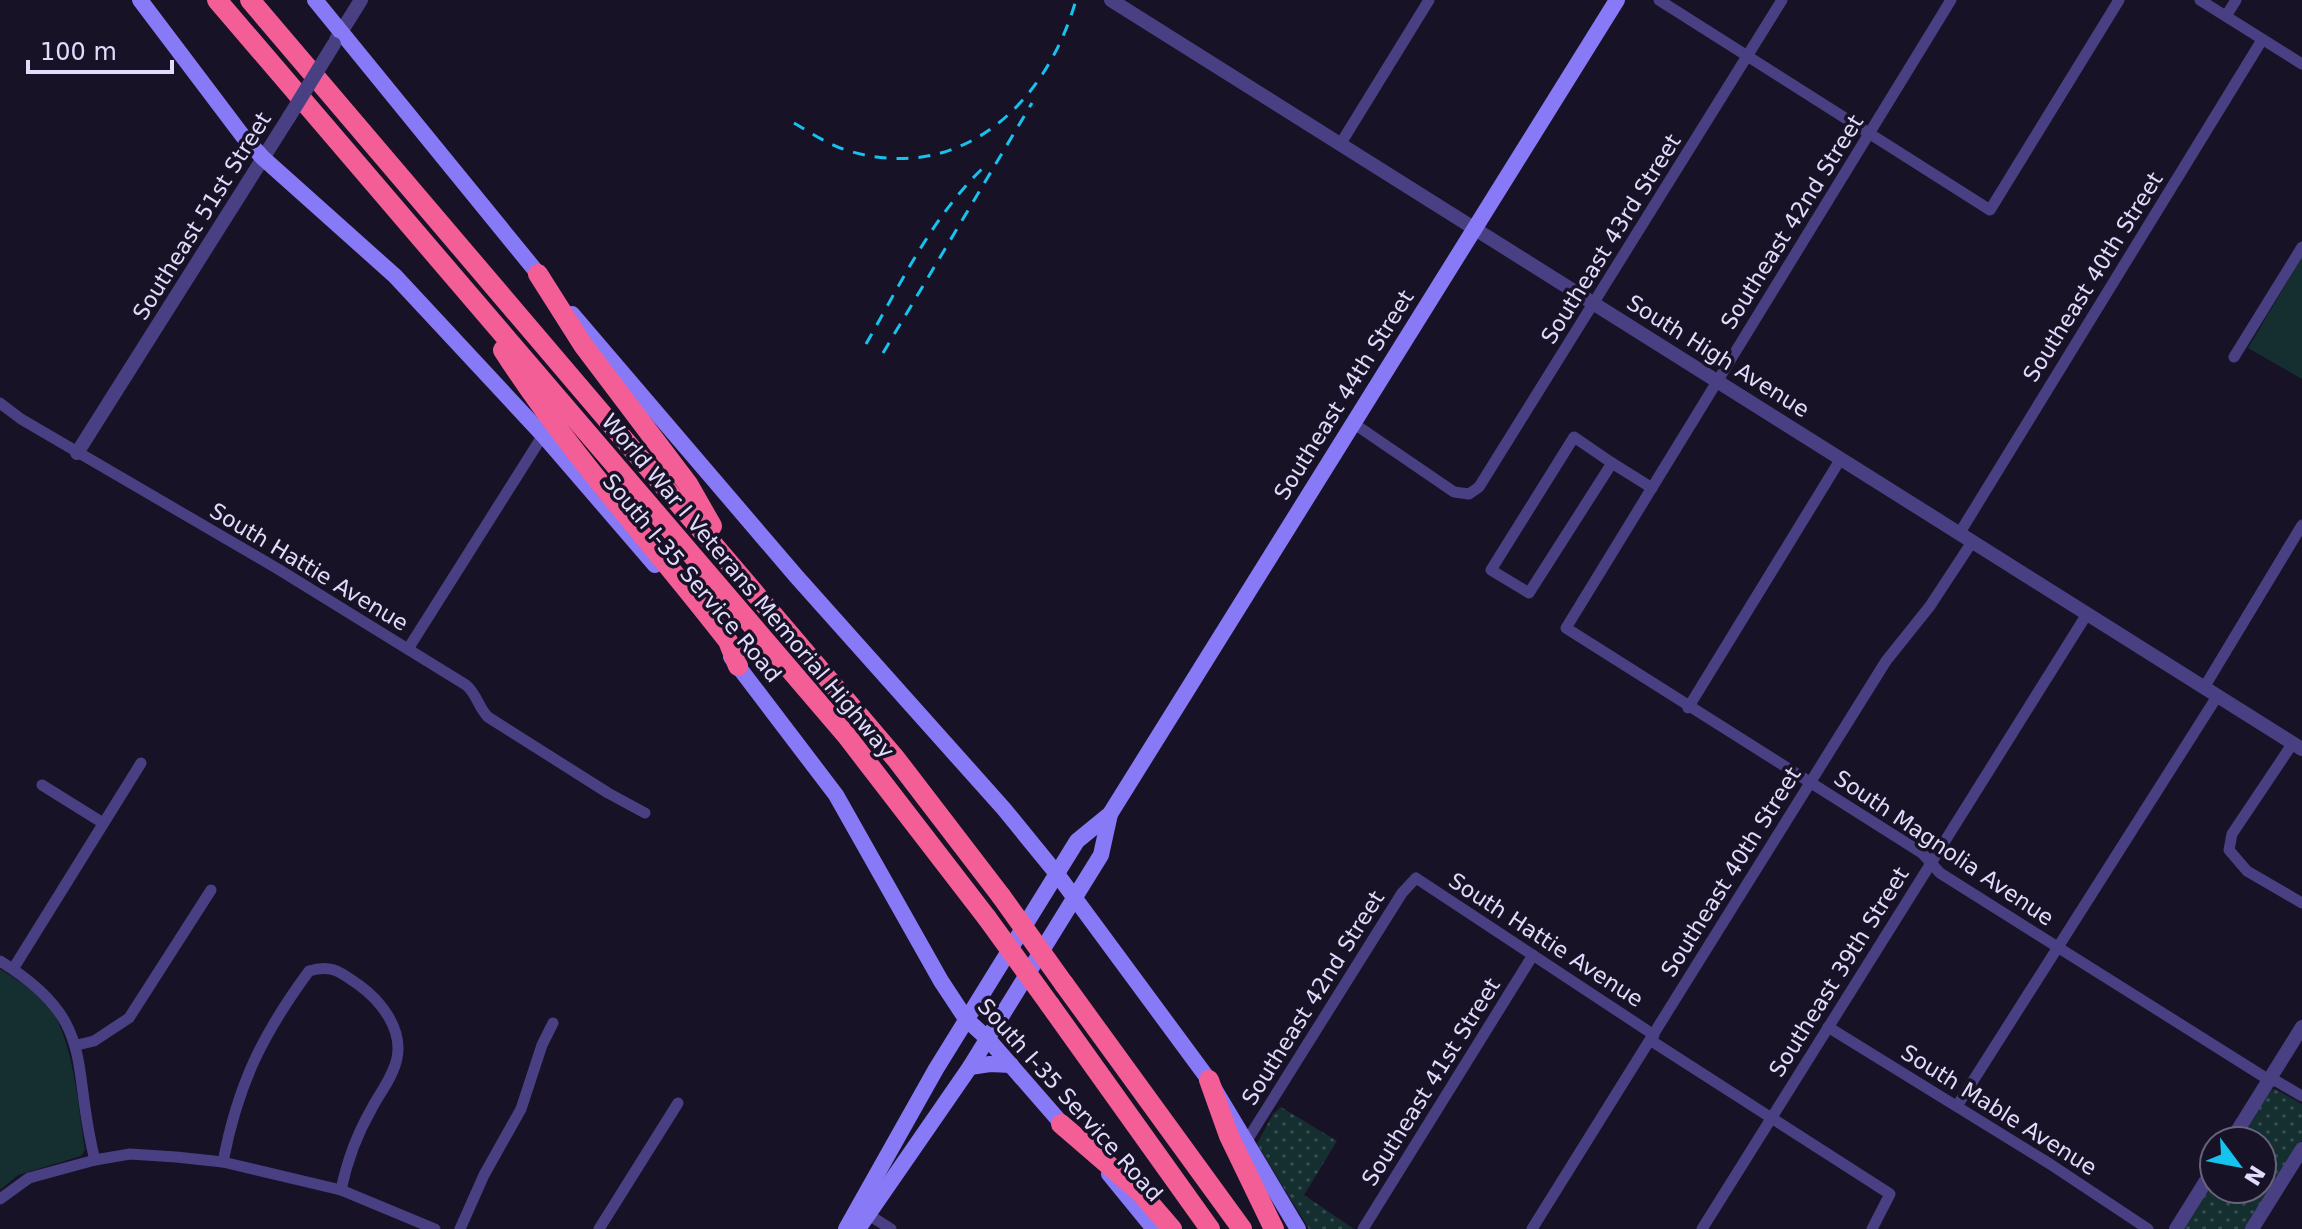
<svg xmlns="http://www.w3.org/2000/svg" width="2302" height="1229" viewBox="0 0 2302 1229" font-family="'DejaVu Sans',sans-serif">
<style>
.grass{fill:url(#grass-dots)}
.green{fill:#152f31}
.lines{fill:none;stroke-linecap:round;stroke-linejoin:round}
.minor{stroke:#494083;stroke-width:11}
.tertiary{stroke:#494083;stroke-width:14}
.secondary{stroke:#8879f6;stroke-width:16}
.motorway{stroke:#f45e97;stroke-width:20}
.rail{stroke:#15c3ee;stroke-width:3;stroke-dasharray:12 10;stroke-linecap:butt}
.tertiary-bridge{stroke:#494083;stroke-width:14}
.motorway-bridge{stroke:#f45e97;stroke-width:20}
.labels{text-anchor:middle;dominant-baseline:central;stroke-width:7;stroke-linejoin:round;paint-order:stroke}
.street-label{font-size:22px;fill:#e2dbfc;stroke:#181227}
</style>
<defs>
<pattern id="grass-dots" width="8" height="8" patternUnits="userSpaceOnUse" patternTransform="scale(2)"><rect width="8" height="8" fill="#152f31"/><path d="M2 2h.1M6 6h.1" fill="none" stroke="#374d50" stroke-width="1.8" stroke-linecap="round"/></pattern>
</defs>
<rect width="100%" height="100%" fill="#181227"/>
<g class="grass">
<polygon points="2275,1089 2302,1104 2302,1140 2246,1229 2180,1229 2214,1174 2214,1189 2262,1189 2262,1141 2234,1141 2269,1090"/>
<polygon points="1281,1107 1337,1141 1304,1195 1354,1229 1309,1229 1257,1144 1273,1114"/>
</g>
<g class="green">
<polygon points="2302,257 2302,379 2248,348"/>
<path d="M0 969C17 980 36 991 49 1007 74 1040 78 1108 85 1150L81 1156 18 1175 0 1190Z"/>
</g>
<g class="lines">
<g class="minor">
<polyline points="1659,0 1990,210 2119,0"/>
<polyline points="1951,0 1566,628 1922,853 1940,873 2269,1080 2278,1082 2302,1096"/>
<polyline points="2200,0 2302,64"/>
<polyline points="2226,16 2236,0"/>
<polyline points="1341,143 1429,0"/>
<polyline points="2234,357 2302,247"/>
<path d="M0 403 21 419 278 569 466 685C477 694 478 707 488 717L608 793 645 813"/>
<polyline points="1353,423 1454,492 1469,494 1479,487 1782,0"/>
<polygon points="1574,437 1612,463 1529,593 1491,570"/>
<polyline points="1612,463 1652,488"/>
<polyline points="1959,534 2262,40"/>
<polyline points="408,649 543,435"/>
<polyline points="2205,686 2302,525"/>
<polyline points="1688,708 1840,460"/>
<polyline points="2293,743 2232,834 2229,850 2247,871 2302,903"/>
<polyline points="42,785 103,823"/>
<path d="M0 961C99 1022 70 1064 95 1160"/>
<polyline points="13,969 141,763"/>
<polyline points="1828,1027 2050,1164 2148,1229"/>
<polyline points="1650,1040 1890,1194 1872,1229"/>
<polyline points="77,1045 94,1041 129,1018 211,890"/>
<polyline points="1957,1106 2218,695"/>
<polyline points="1246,1142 1402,893 1416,878 1654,1035"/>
<path d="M223 1162C238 1084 262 1035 309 971 332 964 340 972 359 985 381 1001 403 1029 397 1058 394 1075 380 1093 372 1108 357 1134 347 1161 341 1190"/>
<polyline points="0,1199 29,1178 95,1160 130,1154 176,1157 223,1162 341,1190 435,1229"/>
<polyline points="864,1212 891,1229"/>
<polyline points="460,1229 484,1175 521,1109 542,1045 553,1023"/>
<polyline points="599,1229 678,1103"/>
<polyline points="1363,1229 1533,955"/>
<polyline points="1532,1229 1886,661 1930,606 1972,542"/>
<polyline points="1702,1229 2087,614"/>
</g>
<g class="tertiary">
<polyline points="1111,0 2302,749"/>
<polyline points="336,40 361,0"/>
<polyline points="77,453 289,117"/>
<polyline points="2231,1141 2302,1027"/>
<polyline points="2176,1229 2214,1168"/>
<polyline points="2252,1229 2302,1149"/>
</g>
<g class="secondary">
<polyline points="140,0 242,135 263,158 395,276 543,435 655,565"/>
<polyline points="315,0 544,281"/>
<polyline points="572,314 796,576 1004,809 1057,874 1209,1080 1298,1229"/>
<polyline points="731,657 836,795 941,981 966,1019 988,1039 1069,1132"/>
<polyline points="970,1067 990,1064 1011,1065"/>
<polyline points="1109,1174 1154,1229"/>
<polyline points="846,1229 936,1069 1077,841 1110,814 1617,0"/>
<polyline points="858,1229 970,1067 1101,855 1110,814"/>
</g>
<g class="motorway">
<polyline points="217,0 846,735 987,918"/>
<polyline points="250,0 896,759 1001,896"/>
<polyline points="538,274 583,345 688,484 712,526"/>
<path d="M503 350C569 453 653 544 728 641L738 666"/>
<polyline points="1064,984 1242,1229"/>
<polyline points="1050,1005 1210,1229"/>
<polyline points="1209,1080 1229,1136 1274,1229"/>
<polyline points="1061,1124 1141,1193 1172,1229"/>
</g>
<g class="rail">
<path d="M794 123C811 133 829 145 849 151 962 184 1046 104 1076 0"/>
<path d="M866 344C901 283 933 215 985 166"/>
<polyline points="883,353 1032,103"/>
</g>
<polyline class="tertiary-bridge" points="289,117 334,44"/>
<g class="motorway-bridge">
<polyline points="1001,896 1064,984"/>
<polyline points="987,918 1050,1005"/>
</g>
</g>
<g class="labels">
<g class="street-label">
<text transform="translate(202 216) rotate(-58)">Southeast 51st Street</text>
<text transform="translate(1792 222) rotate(-58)">Southeast 42nd Street</text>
<text transform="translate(1611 239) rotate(-58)">Southeast 43rd Street</text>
<text transform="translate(2093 277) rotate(-58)">Southeast 40th Street</text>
<text transform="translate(1718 356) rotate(32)">South High Avenue</text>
<text transform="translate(1344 395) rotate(-58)">Southeast 44th Street</text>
<text transform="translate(309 567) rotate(31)">South Hattie Avenue</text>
<text transform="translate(692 578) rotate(50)">South I-35 Service Road</text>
<text transform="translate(748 586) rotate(50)">World War I Veterans Memorial Highway</text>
<text transform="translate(1944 848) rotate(34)">South Magnolia Avenue</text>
<text transform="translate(1731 872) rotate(-58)">Southeast 40th Street</text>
<text transform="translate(1546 940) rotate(33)">South Hattie Avenue</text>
<text transform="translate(1839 972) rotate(-58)">Southeast 39th Street</text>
<text transform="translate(1313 998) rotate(-58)">Southeast 42nd Street</text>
<text transform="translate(1431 1082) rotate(-58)">Southeast 41st Street</text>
<text transform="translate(1070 1100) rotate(48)">South I-35 Service Road</text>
<text transform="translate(1999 1110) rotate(32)">South Mable Avenue</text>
</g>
</g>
<g transform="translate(2238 1165) rotate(122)"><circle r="38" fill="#181227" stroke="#69627c" stroke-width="2"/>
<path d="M0-6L14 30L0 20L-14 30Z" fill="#15c3ee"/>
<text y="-12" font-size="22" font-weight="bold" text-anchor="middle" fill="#e2dbfc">N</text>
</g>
<path d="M28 60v12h144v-12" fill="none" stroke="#e2dbfc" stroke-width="4"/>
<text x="40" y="60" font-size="24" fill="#e2dbfc" stroke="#181227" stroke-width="6" paint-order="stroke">100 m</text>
</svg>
